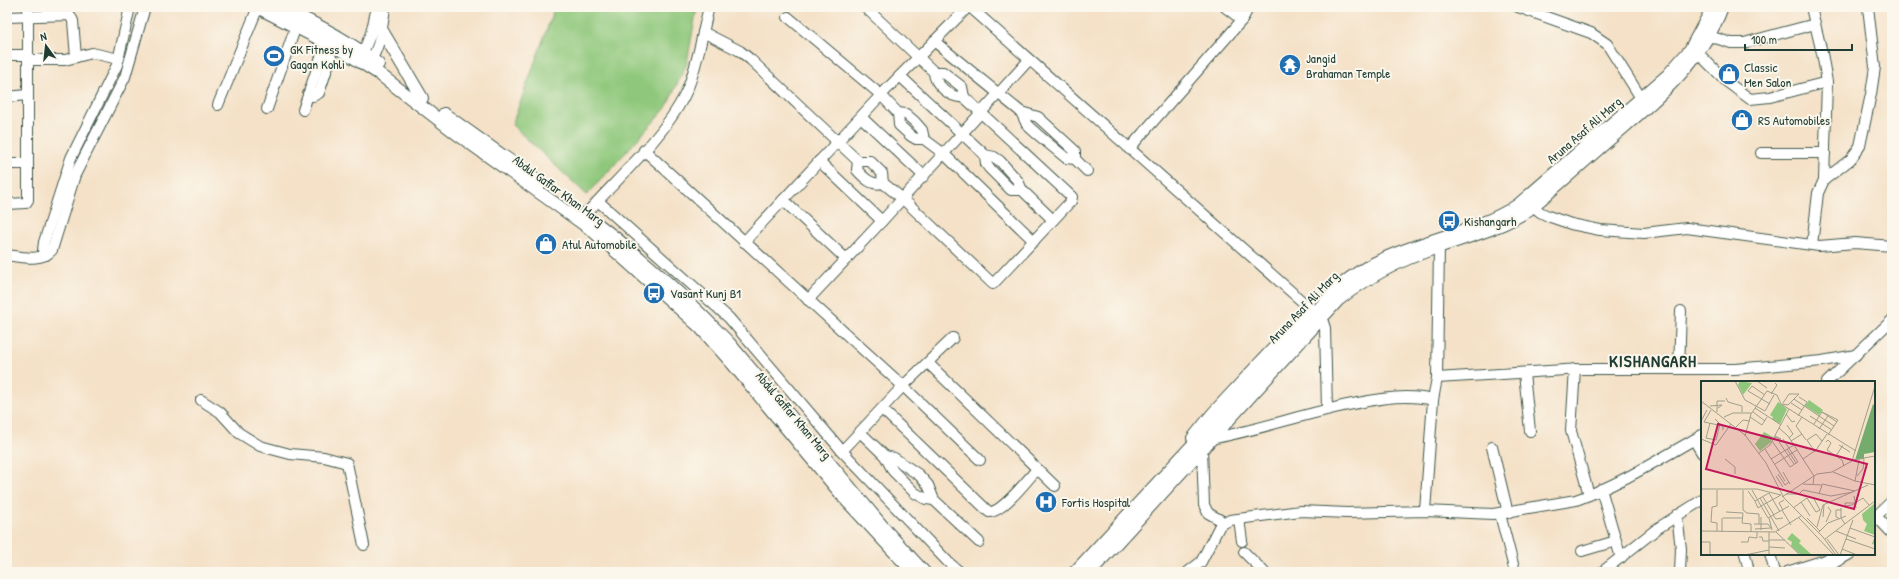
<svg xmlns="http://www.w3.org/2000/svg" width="1899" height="579" viewBox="0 0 1899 579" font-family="'Patrick Hand',sans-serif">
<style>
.green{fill:#8fc87c;stroke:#578258}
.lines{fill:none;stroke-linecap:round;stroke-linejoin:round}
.minor-casing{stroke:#3f564a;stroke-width:12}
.major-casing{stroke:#3f564a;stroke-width:14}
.minor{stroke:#fff;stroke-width:10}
.major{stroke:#fff;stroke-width:12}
.labels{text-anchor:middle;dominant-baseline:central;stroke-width:4;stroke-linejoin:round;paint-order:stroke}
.poi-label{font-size:13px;fill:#1f3d34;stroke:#fbf7ec;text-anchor:start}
.street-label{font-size:13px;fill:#1f3d34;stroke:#fbf7ec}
.district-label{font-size:17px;font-weight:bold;letter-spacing:1px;fill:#1f3d34;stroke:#fbf7ec}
.inset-road{fill:none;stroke:#9f9f8c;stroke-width:1}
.view{fill:#c2185b;fill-opacity:0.15;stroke:#c2185b;stroke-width:2}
.inset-edge{fill:none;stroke:#1f3d34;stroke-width:2}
</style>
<rect width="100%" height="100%" fill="#fbf7ec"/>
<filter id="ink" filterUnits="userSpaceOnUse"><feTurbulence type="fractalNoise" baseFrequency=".025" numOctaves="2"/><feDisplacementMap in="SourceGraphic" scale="8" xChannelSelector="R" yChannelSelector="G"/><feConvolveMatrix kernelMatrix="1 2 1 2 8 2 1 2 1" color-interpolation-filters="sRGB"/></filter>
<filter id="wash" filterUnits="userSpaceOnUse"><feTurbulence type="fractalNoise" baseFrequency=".012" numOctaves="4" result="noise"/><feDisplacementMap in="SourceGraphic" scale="16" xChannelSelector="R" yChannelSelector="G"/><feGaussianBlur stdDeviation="0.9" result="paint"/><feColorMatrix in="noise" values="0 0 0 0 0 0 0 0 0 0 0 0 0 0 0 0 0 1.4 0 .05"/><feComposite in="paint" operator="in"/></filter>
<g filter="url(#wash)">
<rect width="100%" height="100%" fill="#f4e1c7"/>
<polygon class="green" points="555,7 697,7 687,63 666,108 587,195 512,125"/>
</g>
<g filter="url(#ink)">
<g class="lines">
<g class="minor-casing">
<g id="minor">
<polyline points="970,7 1322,319 1325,328 1327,409"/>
<polyline points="1225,7 1242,20"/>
<polyline points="1518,7 1591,33 1607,44 1641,98"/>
<polyline points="1811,7 1822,53 1827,82 1824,180 1818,193 1812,245"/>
<polyline points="7,17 70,15 73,21 76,57"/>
<polyline points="788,17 881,95 898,113 906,114 915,122 922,130 924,139"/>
<polyline points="703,32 740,51 751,60 858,161 870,161 882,173 883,183 903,199 993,284 1071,201 1072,197 964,97 962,87 943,72 934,72 865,7"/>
<polyline points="1709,36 1731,43 1744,43 1815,24"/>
<polyline points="934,41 1021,112 1027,125 1037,134 1066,158 1075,159 1087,171"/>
<polyline points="1698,53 1727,82 1750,99 1770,97 1827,82"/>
<polyline points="7,55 28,55"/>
<polyline points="28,60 65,60 92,53 119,59"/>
<polyline points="360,60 371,33 377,7"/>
<path d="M368 64C380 50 383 24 385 7"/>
<path d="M934 72C934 84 951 99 964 97"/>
<polyline points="900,76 985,155 994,157 1000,161 1018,181 1022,190 1053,220"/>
<polyline points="308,94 313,96 319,93 331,57"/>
<polyline points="7,97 27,95"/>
<polyline points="218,105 258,7"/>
<polyline points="267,109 296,26"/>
<polyline points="303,110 326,42"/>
<polyline points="1021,112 1038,117 1075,151 1075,159"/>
<polyline points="898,113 899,125 911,136 916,139 924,139 944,154 1034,241"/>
<polyline points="861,117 924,176"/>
<polyline points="1129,149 1242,20 1249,7"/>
<polyline points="644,150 903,386 980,460"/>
<polyline points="1761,153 1825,153"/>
<polyline points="985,155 986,164 989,168 1011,190 1022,190"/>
<polyline points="819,161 882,221"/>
<path d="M858 161 857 170C864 178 872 186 883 183"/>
<polyline points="7,164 28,164"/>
<polyline points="1824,180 1851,159 1860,146 1871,94 1875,67 1868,7"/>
<polyline points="783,200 846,259"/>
<polyline points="598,201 729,318 842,451 948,562 960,572"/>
<polyline points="1527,201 1540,212 1548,216 1571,224 1600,230 1644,233 1687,228 1819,246 1855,243 1892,246"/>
<polyline points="7,204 26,203 28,200 28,7"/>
<path d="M585 215C616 180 669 132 687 90 698 64 702 34 709 7"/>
<polyline points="744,242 881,95 968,7"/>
<path d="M7 255C21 257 42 262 52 250L75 175 125 77 145 7"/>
<polyline points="46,255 43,250 44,242 71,158 117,65 130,7"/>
<polyline points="808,300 882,221 1029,60"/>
<polyline points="928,363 1055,486"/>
<polyline points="1575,369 1571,431 1589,495"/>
<polyline points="1679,369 1681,311"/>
<polyline points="1524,373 1530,431"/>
<polyline points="1437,378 1581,369 1735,369 1822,361 1856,355"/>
<polyline points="1827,382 1892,320"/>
<polyline points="201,400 220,412 239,433 260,446 290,454 324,457 347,463 364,545"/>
<polyline points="1433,400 1437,378 1439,247"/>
<path d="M882 409 989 512C1002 513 1028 479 1037 469"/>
<polyline points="860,432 885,456 893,471 915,493 926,499 934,500"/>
<polyline points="1192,438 1213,412 1310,308"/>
<path d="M1210 439C1260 430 1308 412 1358 403 1383 398 1408 394 1433 400L1425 511"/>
<polyline points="1694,440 1702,453"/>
<polyline points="1492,447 1508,513"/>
<polyline points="1202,448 1204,505 1208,513 1224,522"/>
<polyline points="842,451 903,386 953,338"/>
<polyline points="885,456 894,458 919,475 928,485 934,500 979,542"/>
<polyline points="1601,489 1621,558"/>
<polyline points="1500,514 1515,572"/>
<polyline points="1874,514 1892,533"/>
<polyline points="1677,515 1681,549 1680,572"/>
<polyline points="1874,518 1892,501"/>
<polyline points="1239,519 1242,541"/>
<polyline points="1582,551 1616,541"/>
<polyline points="1244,552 1264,572"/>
<polyline points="1745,554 1748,567"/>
<polyline points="1770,554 1775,572"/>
<path d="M1188 572 1201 562 1220 525 1230 520 1301 511 1347 513 1425 511 1493 514 1576 500C1621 484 1661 458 1702 435"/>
<polyline points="1602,572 1658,528 1702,500"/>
<polyline points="1787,572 1825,560 1838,554"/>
<polyline points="1812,572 1834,563 1850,554"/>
</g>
</g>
<g class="major-casing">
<g id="major">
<polyline points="257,7 345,52 378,73 456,133 592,230 700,327 732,363 847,501 913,572"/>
<path d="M279 7C315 23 348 40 378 64"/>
<polyline points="381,29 422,98"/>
<polyline points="444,114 541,183"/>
<path d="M584 214C636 252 685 297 729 343L888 533 924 572"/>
<path d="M1075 572 1340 286C1391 242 1464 240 1518 205L1668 75 1690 50 1713 7"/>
<path d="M1090 572 1338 300C1367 277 1400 260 1435 248 1466 237 1500 229 1528 210 1556 187 1583 162 1611 138 1655 100 1701 64 1722 7"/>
</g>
</g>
<use href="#minor" class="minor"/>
<use href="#major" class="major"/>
</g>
</g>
<defs>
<g id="stadium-disc" transform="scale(1.15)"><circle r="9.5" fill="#1f6fb2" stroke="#fbf7ec"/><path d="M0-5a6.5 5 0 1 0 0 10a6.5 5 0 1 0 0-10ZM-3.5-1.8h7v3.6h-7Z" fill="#fff"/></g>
<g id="temple-disc" transform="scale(1.15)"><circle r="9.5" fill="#1f6fb2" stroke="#fbf7ec"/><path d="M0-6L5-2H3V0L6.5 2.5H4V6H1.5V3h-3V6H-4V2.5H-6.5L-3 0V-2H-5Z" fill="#fff"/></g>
<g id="shop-disc" transform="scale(1.15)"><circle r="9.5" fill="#1f6fb2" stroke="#fbf7ec"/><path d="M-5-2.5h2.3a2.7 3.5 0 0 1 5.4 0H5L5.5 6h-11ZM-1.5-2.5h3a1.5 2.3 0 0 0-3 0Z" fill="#fff"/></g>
<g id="bus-disc" transform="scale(1.15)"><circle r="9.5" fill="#1f6fb2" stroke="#fbf7ec"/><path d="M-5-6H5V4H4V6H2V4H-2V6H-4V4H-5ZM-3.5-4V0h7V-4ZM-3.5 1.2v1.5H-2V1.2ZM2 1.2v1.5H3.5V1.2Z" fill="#fff"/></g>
<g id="hospital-disc" transform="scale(1.15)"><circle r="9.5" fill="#1f6fb2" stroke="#fbf7ec"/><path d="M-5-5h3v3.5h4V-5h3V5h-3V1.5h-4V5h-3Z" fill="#fff"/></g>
</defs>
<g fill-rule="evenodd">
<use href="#stadium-disc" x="274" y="56"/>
<use href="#temple-disc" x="1290" y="65"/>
<use href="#shop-disc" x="1729" y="74"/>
<use href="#shop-disc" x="1742" y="120"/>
<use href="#bus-disc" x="1449" y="221"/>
<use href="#shop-disc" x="546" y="244"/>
<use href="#bus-disc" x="654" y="293"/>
<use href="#hospital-disc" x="1046" y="502"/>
</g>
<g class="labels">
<g class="poi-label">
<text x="290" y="49">GK Fitness by<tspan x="290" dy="15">Gagan Kohli</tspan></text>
<text x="1306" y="58">Jangid<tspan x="1306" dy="15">Brahaman Temple</tspan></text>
<text x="1744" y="67">Classic<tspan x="1744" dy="15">Men Salon</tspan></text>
<text x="1758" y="120">RS Automobiles</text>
<text x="1464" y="221">Kishangarh</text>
<text x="562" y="244">Atul Automobile</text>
<text x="670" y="293">Vasant Kunj B1</text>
<text x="1062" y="502">Fortis Hospital</text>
</g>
<g class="street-label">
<text transform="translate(1584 130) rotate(-41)">Aruna Asaf Ali Marg</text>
<text transform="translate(559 190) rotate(36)">Abdul Gaffar Khan Marg</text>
<text transform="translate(1303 307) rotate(-46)">Aruna Asaf Ali Marg</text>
<text transform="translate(794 415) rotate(50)">Abdul Gaffar Khan Marg</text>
</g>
<g class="district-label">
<text x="1653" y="360">KISHANGARH</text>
</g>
</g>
<g transform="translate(1701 381)">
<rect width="174" height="174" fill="#f4e1c7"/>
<path d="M39 0 51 2 42 14 37 4ZM108 19 122 29 118 34 104 25ZM77 21 86 28 79 43 71 38 72 36 69 34ZM63 51 72 56 69 62 59 70 54 63ZM174 122 173 126 174 164 171 163 174 154 163 150 166 143 162 139 161 133ZM91 152 100 160 98 162 111 174H100L90 165 91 161 86 158Z" fill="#8fc87c"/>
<path d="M172 23 174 25V71L163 73V78L154 79Z" fill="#73ac6c"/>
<path class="inset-road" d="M34 0 44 19 64 30 73 14M56 0 66 7M70 13 76 4 74 2M64 14 51 5 47 10 69 23M25 17 27 21 41 25V31M93 18 118 35M0 20 44 54 65 82 83 117 122 156 135 174M90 22 101 29M81 23 87 24 98 13H88L82 22M9 25 21 24 17 27M54 27 80 44M10 29 3 41 22 45V49M16 31V20H24M52 31 64 40M121 31 137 39 127 54M121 31 136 41M85 33 91 41 94 40M97 35 106 21 98 16M109 35 131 49M118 35 133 45M23 36 32 32H50M49 36 61 44 66 36M101 36 95 45 105 59M0 40 6 29M9 42 5 57 15 59 19 43 14 38M113 43 121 31M86 44 92 53 88 57M35 46 42 39 49 40M78 47 87 55 113 95 112 103M118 48 127 35M44 55 50 33 66 10 76 14 80 23 155 70M73 56 80 58 74 55M0 58 15 64 30 43M71 60 89 86 97 81 82 58M90 60 101 53M78 61 93 83M125 61 127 59 130 62 126 69 141 79 143 85M138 64 149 71M64 68 84 100M86 68 95 82M114 71 106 59 115 53 121 60M58 72 69 64 88 28M135 75 142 64M24 78 34 86V93M70 78 93 64M102 78 115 69 126 53M152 79 174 75M74 83 96 69M82 91 89 103M132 91 154 100 174 104M77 93 84 104 88 101M75 95 82 106M156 95 162 88 163 78M154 100 158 79M102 103 121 104 118 113M121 103 154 110M0 108H56L80 114M42 109V129L46 132 58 133V143M51 109 60 125M47 110 54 120M85 113H98L102 109 130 115 152 111M80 114 60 125 67 137 88 125M153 115 155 127M62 116 73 134M81 116 116 93 131 91 151 80 174 5M59 117 78 150M100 121 109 135M153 122H144V125L151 124 162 117 168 124M60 125 57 127 54 120 68 112 79 131M92 127 106 117 115 131 119 129 113 118M140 127V137L144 143M81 129 90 144M82 129 78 122 83 119M25 131 42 132 41 142 50 143V151M72 134 75 138 82 137M122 136 123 124M22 137H41M68 137 71 149M98 137 132 173M106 137 119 150M139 138 135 136V129H140M125 141 130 130 127 126M53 143H67L70 147 54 148M116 146 122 124 167 104M149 147 174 156M60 149V136M0 150 74 151 100 135M16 150V142L10 141 11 126 16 125V109M135 150 155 158M21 151V137M75 151 99 174M118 151 127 142 145 135M58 156H61L62 160H68M124 158 174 120M126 158 138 174M145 158 174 168M68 159H84M0 161H9V174M40 161H47L48 156 56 157V151M68 166 84 167M141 168 156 174M44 174 68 169M68 174V151M139 174 152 139"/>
<path class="view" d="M17 43 166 83 153 128 5 88Z"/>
<rect width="174" height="174" class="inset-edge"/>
</g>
<rect width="1899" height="579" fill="none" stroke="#fbf7ec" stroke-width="24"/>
<g transform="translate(46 46) rotate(345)" stroke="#fbf7ec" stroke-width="3" paint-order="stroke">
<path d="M0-3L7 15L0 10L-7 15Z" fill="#1f3d34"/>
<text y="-6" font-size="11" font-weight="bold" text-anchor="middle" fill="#1f3d34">N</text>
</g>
<path d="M1745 44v6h107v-6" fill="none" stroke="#1f3d34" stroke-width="2"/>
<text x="1751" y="44" font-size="12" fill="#1f3d34" stroke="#fbf7ec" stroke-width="3" paint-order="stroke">100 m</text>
</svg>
